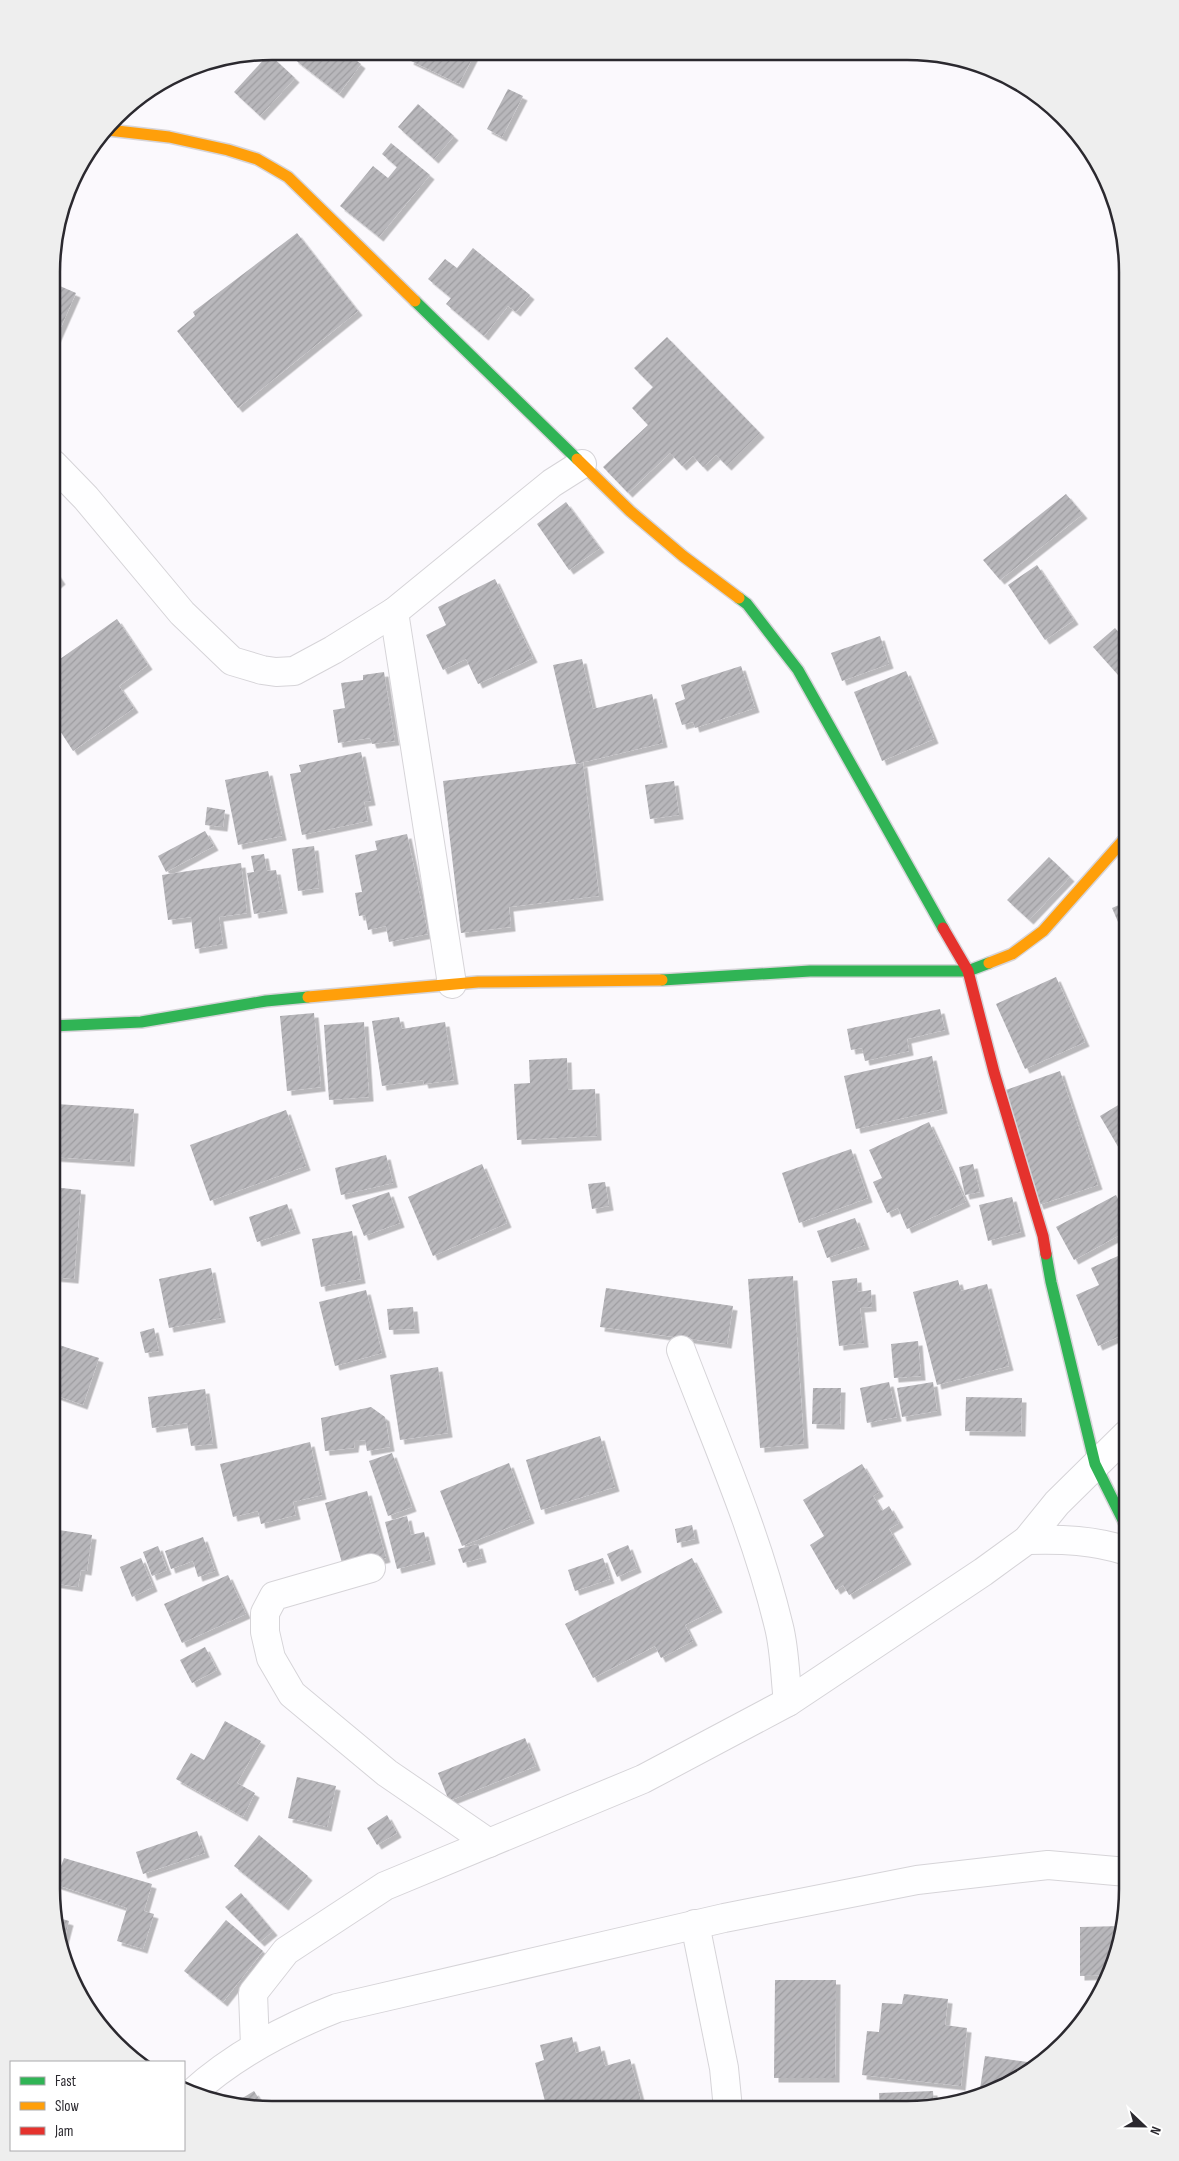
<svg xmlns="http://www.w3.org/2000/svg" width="1179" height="2161" viewBox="0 0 1179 2161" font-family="'Sofia Sans Condensed',sans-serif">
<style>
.building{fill:url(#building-hatch);filter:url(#shadow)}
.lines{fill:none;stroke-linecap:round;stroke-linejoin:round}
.street-casing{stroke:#d6d4d8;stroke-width:30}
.fast-casing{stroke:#d6d4d8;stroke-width:14}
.slow-casing{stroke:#d6d4d8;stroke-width:14}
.jam-casing{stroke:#d6d4d8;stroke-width:14}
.street{stroke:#fefeff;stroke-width:28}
.fast{stroke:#30b455;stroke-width:11}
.slow{stroke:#ff9f0a;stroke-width:11}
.jam{stroke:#e5322d;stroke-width:11}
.rim{fill:none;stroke:#2b292f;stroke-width:2.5}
</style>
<defs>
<pattern id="building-hatch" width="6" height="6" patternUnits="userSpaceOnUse" patternTransform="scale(1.25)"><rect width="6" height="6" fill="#b8b7bb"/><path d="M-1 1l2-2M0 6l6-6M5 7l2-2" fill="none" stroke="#9e9da1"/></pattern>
<filter id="shadow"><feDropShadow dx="4.5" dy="4.5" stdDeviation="0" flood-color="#0004"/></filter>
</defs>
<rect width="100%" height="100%" fill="#fbf9fd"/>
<g class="building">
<polygon points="299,51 345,52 361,64 339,94 294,59"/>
<polygon points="413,52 475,53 459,84 409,60"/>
<polygon points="269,54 295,78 260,116 234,92"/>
<polygon points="508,89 523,96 502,137 487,129"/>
<polygon points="418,104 454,136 434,159 398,127"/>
<polygon points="391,143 430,175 379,237 340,206 373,166 388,178 397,167 382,154"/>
<polygon points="297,233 358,311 238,408 177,331 195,316 193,312"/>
<polygon points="473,248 530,295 516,312 508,306 484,336 446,304 451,298 428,279 445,259 457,268"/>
<polygon points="53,283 76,293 53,345"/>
<polygon points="667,337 760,433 727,466 716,455 703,467 693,456 682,466 670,453 628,493 603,467 648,425 632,408 653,387 634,368"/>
<polygon points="1066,494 1083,514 1000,580 983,560"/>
<polygon points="566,502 600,548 569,570 537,524"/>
<polygon points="1037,565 1074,620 1045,640 1008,585"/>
<polygon points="53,568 61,580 53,587"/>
<polygon points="495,579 533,658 478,684 466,659 443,670 426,635 446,625 438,607"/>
<polygon points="117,619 148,665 119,686 134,708 73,751 53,720 53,652 54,651 60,659"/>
<polygon points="1115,628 1128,643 1128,686 1093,647"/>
<polygon points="880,636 889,664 842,681 831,653"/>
<polygon points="582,659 593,709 652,694 663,743 576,764 553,665"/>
<polygon points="741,666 755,708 695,728 693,722 682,725 675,703 685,699 681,685"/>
<polygon points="906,671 934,739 882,761 854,692"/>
<polygon points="384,672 395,741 372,744 370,738 338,743 333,710 345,708 341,683 363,680 363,675"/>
<polygon points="361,752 371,801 364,802 368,821 302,835 290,774 301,772 299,765"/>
<polygon points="583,763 599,896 509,907 511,927 461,933 443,781"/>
<polygon points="268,771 282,836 238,845 225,780"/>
<polygon points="674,781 679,815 650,819 645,785"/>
<polygon points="207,807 225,810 223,827 205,825"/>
<polygon points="205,831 214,846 166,872 158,856"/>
<polygon points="407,834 428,934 389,942 386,926 368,930 365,915 359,916 355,893 362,892 355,855 377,850 375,841"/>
<polygon points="314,846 319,888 298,891 292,849"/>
<polygon points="264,854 267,871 276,870 283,909 254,914 247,873 254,872 251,856"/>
<polygon points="1049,857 1070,877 1029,920 1007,900"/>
<polygon points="241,863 247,913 219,917 223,944 195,949 191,917 168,920 162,875"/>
<polygon points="1128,901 1128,945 1112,908"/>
<polygon points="1056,977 1085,1042 1025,1069 996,1004"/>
<polygon points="940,1009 945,1030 907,1039 909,1051 865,1061 862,1048 851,1050 847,1029"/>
<polygon points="314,1013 321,1087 287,1091 280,1016"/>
<polygon points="399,1017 402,1029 445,1022 454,1080 424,1084 423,1080 382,1086 372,1021"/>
<polygon points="364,1022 369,1097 329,1100 324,1025"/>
<polygon points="932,1056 943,1109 856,1129 844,1076"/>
<polygon points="567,1058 568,1090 595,1089 597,1136 517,1140 514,1084 530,1083 529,1060"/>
<polygon points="1060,1071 1098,1185 1039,1205 1000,1092"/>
<polygon points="1125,1101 1127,1104 1127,1162 1100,1116"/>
<polygon points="56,1104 134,1109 130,1162 52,1157"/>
<polygon points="286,1110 306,1166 210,1201 190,1145"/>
<polygon points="929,1122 966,1202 907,1229 898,1208 887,1213 873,1182 882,1178 869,1150"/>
<polygon points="851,1149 868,1198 799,1223 782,1173"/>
<polygon points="386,1155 393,1183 341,1195 335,1168"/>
<polygon points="482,1164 507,1223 433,1256 408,1197"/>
<polygon points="973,1164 980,1192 965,1195 959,1167"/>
<polygon points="605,1182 609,1206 592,1209 588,1184"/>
<polygon points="52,1187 81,1190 74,1279 52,1277"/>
<polygon points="389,1192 400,1223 364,1236 352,1205"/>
<polygon points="1116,1195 1127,1216 1127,1231 1074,1260 1056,1227"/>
<polygon points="1012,1197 1021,1232 988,1241 979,1205"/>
<polygon points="287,1204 296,1229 257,1242 249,1217"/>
<polygon points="855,1218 865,1245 827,1258 817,1231"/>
<polygon points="352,1231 361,1279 321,1287 312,1239"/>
<polygon points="1127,1252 1127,1352 1120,1336 1098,1346 1076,1295 1099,1285 1091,1268"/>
<polygon points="211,1268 221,1318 169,1328 159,1279"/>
<polygon points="793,1276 804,1444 760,1448 748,1279"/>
<polygon points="857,1278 858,1292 871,1290 872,1307 860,1308 864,1343 839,1346 832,1281"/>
<polygon points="958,1280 961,1291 987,1284 1009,1366 937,1385 913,1292"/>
<polygon points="606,1288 733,1306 727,1344 600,1327"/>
<polygon points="366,1290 382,1353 335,1366 319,1302"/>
<polygon points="413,1307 415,1329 389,1330 387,1309"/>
<polygon points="154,1328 159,1351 145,1353 140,1332"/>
<polygon points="918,1341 921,1376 894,1378 891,1344"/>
<polygon points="53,1343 99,1358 83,1405 52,1394"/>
<polygon points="438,1367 448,1433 400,1440 390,1375"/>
<polygon points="889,1382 897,1417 867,1423 860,1388"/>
<polygon points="933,1382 937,1411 902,1417 897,1388"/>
<polygon points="813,1388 841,1388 840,1425 812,1424"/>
<polygon points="205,1389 213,1444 191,1446 187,1423 152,1428 148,1397"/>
<polygon points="966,1397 1022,1398 1021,1432 965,1431"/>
<polygon points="371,1407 385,1417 390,1447 367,1451 365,1440 355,1441 354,1448 325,1451 321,1418"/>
<polygon points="600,1436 615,1487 541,1510 526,1460"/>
<polygon points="310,1442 322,1495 293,1502 296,1515 261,1524 258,1511 233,1517 220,1464"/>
<polygon points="392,1453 412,1507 388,1516 369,1461"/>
<polygon points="509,1463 530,1519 462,1546 440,1491"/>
<polygon points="862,1464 879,1492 873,1496 882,1511 889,1506 899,1523 889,1529 907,1560 849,1595 843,1585 836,1590 810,1545 824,1536 803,1500"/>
<polygon points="367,1491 386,1558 344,1570 325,1503"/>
<polygon points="407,1516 411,1535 424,1532 431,1560 397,1569 385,1522"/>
<polygon points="692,1525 695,1539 677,1543 675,1529"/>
<polygon points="52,1529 92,1535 87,1571 81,1570 78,1587 52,1583"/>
<polygon points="203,1537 215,1571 198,1577 193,1561 171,1569 165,1551"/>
<polygon points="478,1544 482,1558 463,1563 458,1549"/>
<polygon points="628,1545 637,1568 617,1577 607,1554"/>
<polygon points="158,1546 167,1570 152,1576 143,1552"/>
<polygon points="141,1558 153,1587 132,1597 120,1567"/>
<polygon points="603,1558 610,1579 575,1591 568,1570"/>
<polygon points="692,1558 718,1608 685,1625 693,1641 661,1658 655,1646 593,1678 565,1624"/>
<polygon points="228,1575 246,1614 182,1643 164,1604"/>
<polygon points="205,1647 217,1670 192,1683 180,1660"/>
<polygon points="225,1721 261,1741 237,1783 255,1793 243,1817 176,1779 191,1753 204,1760"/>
<polygon points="525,1738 536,1766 449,1801 438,1773"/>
<polygon points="297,1777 336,1786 327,1827 288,1818"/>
<polygon points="387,1815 397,1833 377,1845 367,1828"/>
<polygon points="197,1831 205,1853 143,1874 136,1852"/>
<polygon points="259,1835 308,1876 284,1906 234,1866"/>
<polygon points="64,1858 152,1884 144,1911 154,1914 143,1949 117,1941 127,1908 54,1884"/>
<polygon points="241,1893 273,1931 260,1942 225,1907"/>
<polygon points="56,1917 69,1921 63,1944 60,1944"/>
<polygon points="226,1920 263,1951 223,2002 184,1971"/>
<polygon points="1122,1926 1110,1975 1080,1976 1080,1927"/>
<polygon points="775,1980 836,1980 835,2078 774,2078"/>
<polygon points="904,1994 948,1999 945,2025 967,2028 961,2086 862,2075 867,2031 879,2032 882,2003 902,2004"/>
<polygon points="572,2037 576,2053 600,2046 605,2066 630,2059 643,2108 547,2109 535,2063 544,2060 540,2045"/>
<polygon points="985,2056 1041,2064 991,2091 980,2089"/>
<polygon points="254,2091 265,2108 243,2108 231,2105"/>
<polygon points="933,2091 934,2105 907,2110 880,2110 879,2093"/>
<polygon points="777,2107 792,2108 791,2109 777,2109"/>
</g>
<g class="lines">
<g class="street-casing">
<g id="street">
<polyline points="53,464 86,498 182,613 232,661 262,670 276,672 294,671 333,650 394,612 552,483 582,464"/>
<polyline points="394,612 452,984"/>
<path d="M681 1350C716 1442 756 1531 779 1627 785 1651 785 1678 788 1702"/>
<path d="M1027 1540C1062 1539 1094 1540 1127 1551"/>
<polyline points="371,1568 274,1596 265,1613 265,1632 271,1658 292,1694 387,1773 489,1843"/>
<polyline points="695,1924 724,2068 728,2109"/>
<polyline points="255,2046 253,1993 286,1951 385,1886 643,1779 788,1702 983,1572 1027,1540 1057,1503 1127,1434"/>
<path d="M191 2094C234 2055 283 2029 337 2008L724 1918 917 1880 1048 1865 1127 1872"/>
</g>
</g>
<g class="fast-casing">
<g id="fast">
<polyline points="415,301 577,459"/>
<polyline points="739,598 747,604 798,670 943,928"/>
<polyline points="662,980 810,971 968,971 989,963"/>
<polyline points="52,1026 141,1022 266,1001 308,997"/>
<polyline points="1046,1254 1051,1282 1095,1464 1127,1528"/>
</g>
</g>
<g class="slow-casing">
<g id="slow">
<polyline points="108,130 169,137 228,150 257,159 288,177 415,301"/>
<polyline points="577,459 630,511 683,556 739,598"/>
<polyline points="989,963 1012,954 1043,931 1128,835"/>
<polyline points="308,997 478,982 662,980"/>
</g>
</g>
<g class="jam-casing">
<polyline id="jam" points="943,928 968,971 994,1072 1043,1236 1046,1254"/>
</g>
<use href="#street" class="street"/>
<use href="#fast" class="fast"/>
<use href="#slow" class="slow"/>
<use href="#jam" class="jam"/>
</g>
<path d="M0 0H1179V2161H0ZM272 60H907A212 212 0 0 1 1119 272V1889A212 212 0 0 1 907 2101H272A212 212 0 0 1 60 1889V272A212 212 0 0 1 272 60Z" fill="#eee" fill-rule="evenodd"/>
<path class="rim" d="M272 60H907A212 212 0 0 1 1119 272V1889A212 212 0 0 1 907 2101H272A212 212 0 0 1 60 1889V272A212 212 0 0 1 272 60Z"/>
<rect x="10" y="2061" width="175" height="90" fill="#ffffff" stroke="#aaa9ac"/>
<rect x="20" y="2077" width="25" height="8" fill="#30b455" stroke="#aaa9ac"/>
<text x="55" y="2086" font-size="15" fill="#2b292f">Fast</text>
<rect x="20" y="2102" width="25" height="8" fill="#ff9f0a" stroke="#aaa9ac"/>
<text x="55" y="2111" font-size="15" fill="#2b292f">Slow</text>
<rect x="20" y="2127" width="25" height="8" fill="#e5322d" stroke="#aaa9ac"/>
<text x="55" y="2136" font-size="15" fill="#2b292f">Jam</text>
<g transform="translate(1144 2126) rotate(112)" stroke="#ffffff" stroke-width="4" paint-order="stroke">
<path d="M0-4L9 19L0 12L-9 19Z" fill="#2b292f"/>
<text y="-8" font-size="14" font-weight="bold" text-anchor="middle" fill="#2b292f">N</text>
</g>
</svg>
